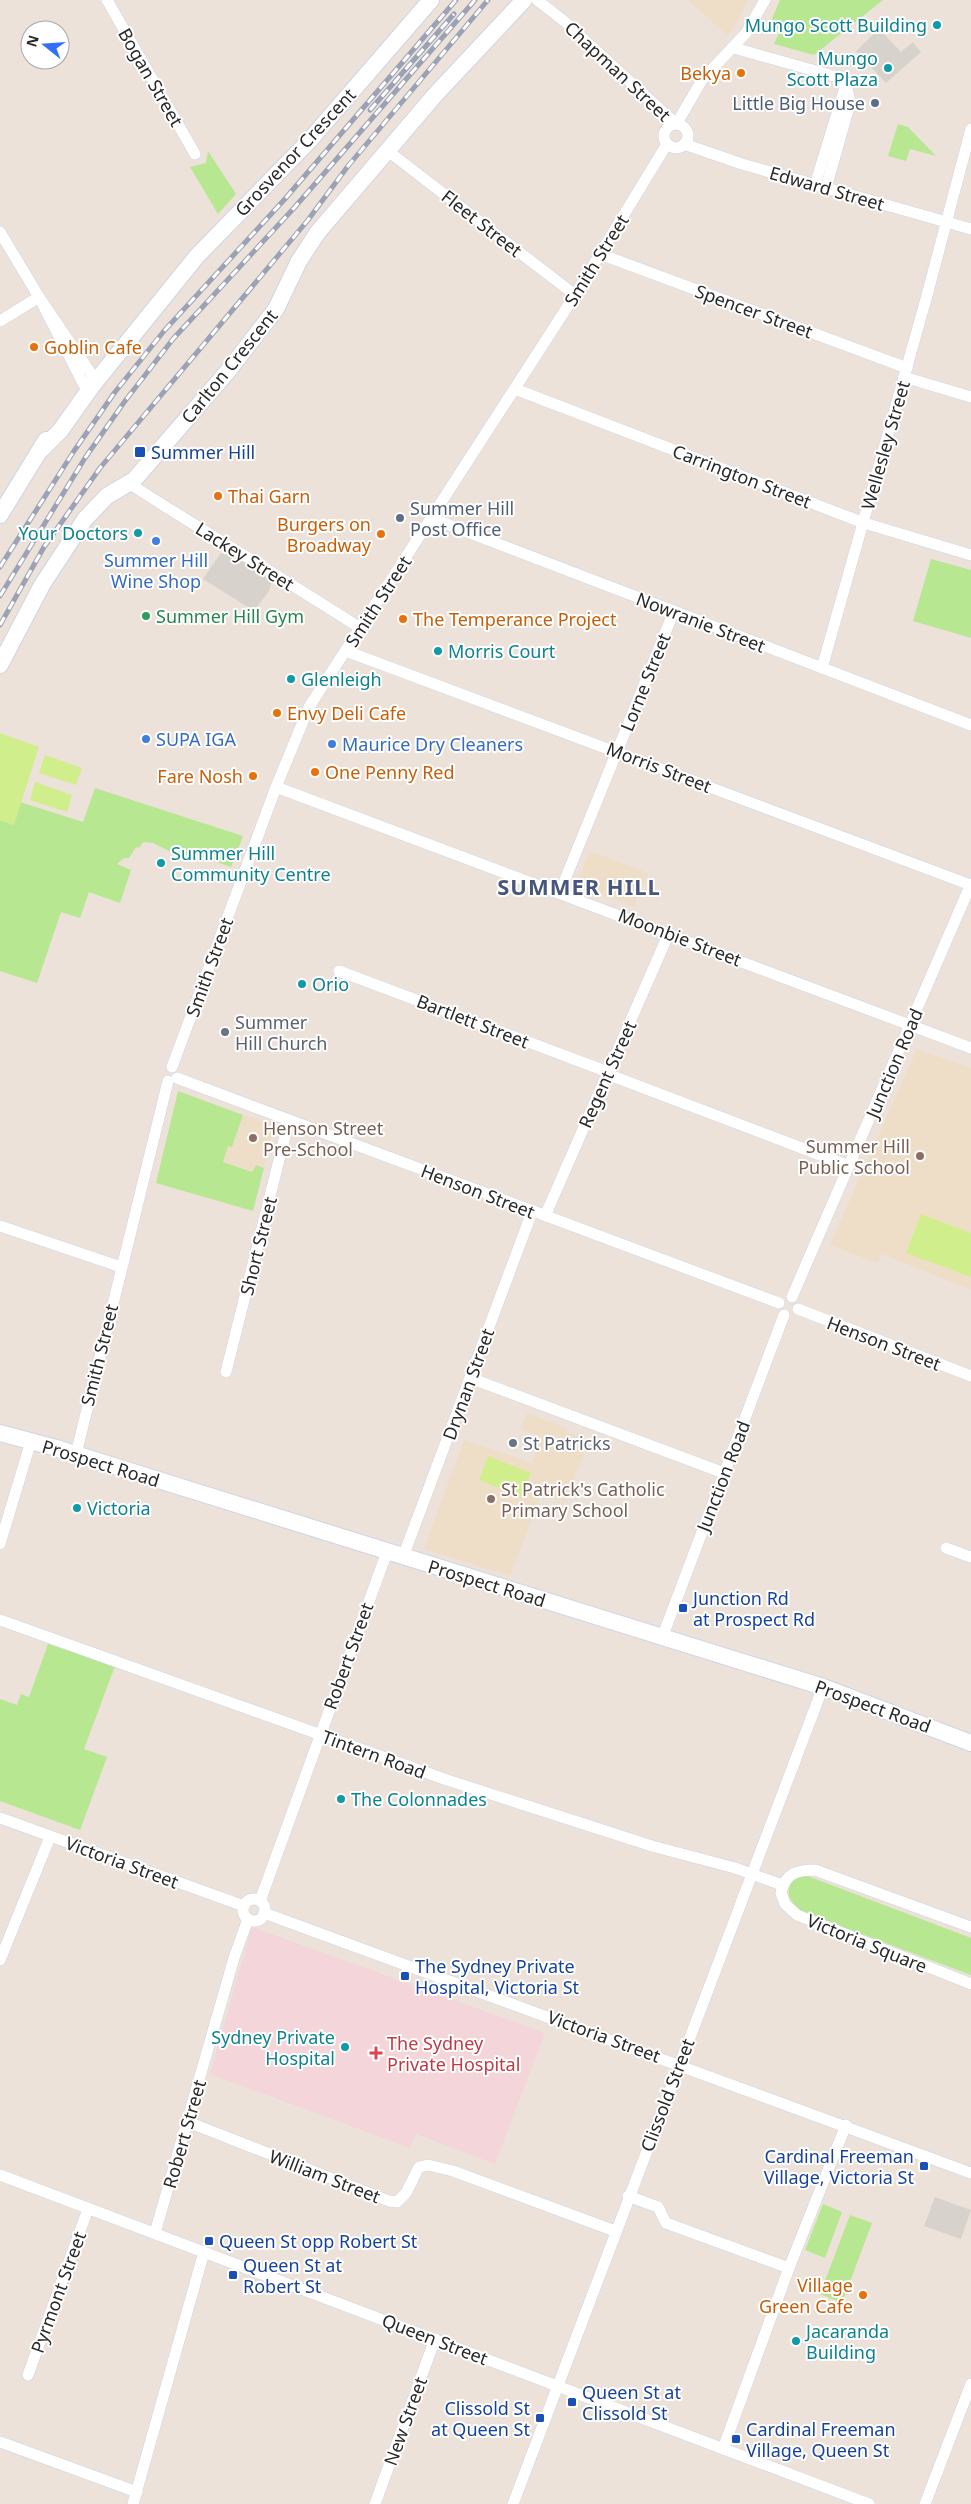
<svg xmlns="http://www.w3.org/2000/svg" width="971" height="2504" viewBox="0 0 971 2504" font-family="'Noto Sans',sans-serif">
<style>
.education{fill:#efdec7}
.medical{fill:#f4d5da}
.green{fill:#b8e791}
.pitch{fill:#d0ef8c}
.plaza{fill:#d8d2cc}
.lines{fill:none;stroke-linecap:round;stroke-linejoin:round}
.street-casing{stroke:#ced4e3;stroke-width:12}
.secondary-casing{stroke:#ced4e3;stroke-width:18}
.street{stroke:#fff;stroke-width:11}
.secondary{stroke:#fff;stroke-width:16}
.rail-casing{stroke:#9ca2b5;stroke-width:5}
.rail{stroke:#fff;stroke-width:3;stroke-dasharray:9;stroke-linecap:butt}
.culture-dot{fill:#0f9aa8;stroke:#fff;stroke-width:2}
.food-dot{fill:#e8710a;stroke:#fff;stroke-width:2}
.service-dot{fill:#5c6f8a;stroke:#fff;stroke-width:2}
.transit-dot{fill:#1a4fb4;stroke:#fff;stroke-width:2}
.shop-dot{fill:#3f7fe0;stroke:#fff;stroke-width:2}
.leisure-dot{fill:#2e9e5b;stroke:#fff;stroke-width:2}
.worship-dot{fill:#6b7280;stroke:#fff;stroke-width:2}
.education-dot{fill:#8d6e63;stroke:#fff;stroke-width:2}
.health-dot{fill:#e0444e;stroke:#fff;stroke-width:2}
.labels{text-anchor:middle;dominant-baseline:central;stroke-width:4;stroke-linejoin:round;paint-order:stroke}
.culture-label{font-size:18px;fill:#0d838f;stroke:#fff;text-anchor:start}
.street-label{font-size:18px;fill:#292929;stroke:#fff}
.food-label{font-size:18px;fill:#c56008;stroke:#fff;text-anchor:start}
.service-label{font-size:18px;fill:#4e5e75;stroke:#fff;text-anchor:end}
.transit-label{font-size:18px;fill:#164399;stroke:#fff;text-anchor:start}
.shop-label{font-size:18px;fill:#366cbe;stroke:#fff;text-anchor:start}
.leisure-label{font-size:18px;fill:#27864d;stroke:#fff;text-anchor:start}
.worship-label{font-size:18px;fill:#5b616d;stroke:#fff;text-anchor:start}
.education-label{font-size:18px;fill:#785e54;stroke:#fff;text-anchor:start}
.health-label{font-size:18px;fill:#be3a42;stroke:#fff;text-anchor:start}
.district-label{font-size:22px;font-weight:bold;letter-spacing:1px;fill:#46567c;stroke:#fff}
</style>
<rect width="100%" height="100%" fill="#ece2d9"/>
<g class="education">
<polygon points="688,0 748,0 735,26 727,35"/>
<polygon points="590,851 648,873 634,907 576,884"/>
<polygon points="917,1049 971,1068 971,1290 882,1254 877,1263 830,1245"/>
<polygon points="243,1115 274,1125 264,1168 256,1165 252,1172 223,1162 228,1146 232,1147"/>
<polygon points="527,1413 567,1428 566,1432 589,1440 566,1503 541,1494 510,1576 424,1549 464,1440 531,1463 542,1438 521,1429"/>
</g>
<polygon class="medical" points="252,1927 545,2033 495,2164 416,2134 410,2148 210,2074"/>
<g class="green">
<polygon points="780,0 883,0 814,55 774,44 780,31 769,26"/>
<polygon points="898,124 908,127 936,156 910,149 906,161 888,156"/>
<polygon points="208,151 236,194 218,214 190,167 206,163"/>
<polygon points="931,559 971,570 971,638 913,621"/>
<polygon points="95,788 243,836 231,867 200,856 175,854 153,843 143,842 139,848 136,847 129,858 124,858 117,864 131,870 120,903 89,892 80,918 61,912 37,983 0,971 0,820 14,825 20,802 83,822"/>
<polygon points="178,1091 243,1115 232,1147 228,1146 223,1162 252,1172 256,1165 264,1168 253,1211 156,1183"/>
<polygon points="48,1644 115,1666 84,1749 107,1757 80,1830 0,1801 0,1699 17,1705 21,1694 29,1697"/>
<path d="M805 1875 971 1938V1975L803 1912C792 1904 784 1895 792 1881Z"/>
<polygon points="823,2204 842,2212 825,2258 805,2250"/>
<polygon points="850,2215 872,2223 842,2303 820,2294"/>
</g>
<g class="pitch">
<polygon points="0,733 39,747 14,825 0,820"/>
<polygon points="45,755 82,768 76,785 39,773"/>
<polygon points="35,782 72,795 67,812 30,800"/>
<polygon points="921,1214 971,1233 971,1277 906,1253"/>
<polygon points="488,1456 531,1473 522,1497 479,1480"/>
</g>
<g class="plaza">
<polygon points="879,29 901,52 913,42 921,52 886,83 856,51"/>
<polygon points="225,552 231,553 272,581 269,591 254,611 203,579 220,554"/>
<polygon points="935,2197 971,2210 961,2239 924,2226"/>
</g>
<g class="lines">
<g class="street-casing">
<g id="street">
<polyline points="107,0 195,154"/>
<polyline points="537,0 564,21 675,123"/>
<polyline points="734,48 837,77 846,84 850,103 826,188"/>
<polyline points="677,123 702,80 746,33 765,0"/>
<circle cx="676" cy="136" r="12"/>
<polyline points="684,144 742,164 971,229"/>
<polyline points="388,151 575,295"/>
<polyline points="815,185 846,84"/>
<polyline points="0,232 39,297 92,375 92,386 84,385 39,297"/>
<polyline points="600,254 907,368"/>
<polyline points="0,321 39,297"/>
<polyline points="904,377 971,397"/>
<polyline points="515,389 864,523 971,555"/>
<path d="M130 484C206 533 284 579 360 628"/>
<polyline points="431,518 971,725"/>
<polyline points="346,651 971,885"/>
<polyline points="822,668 926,299 971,129"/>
<polyline points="276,787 971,1048"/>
<polyline points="560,892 674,611"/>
<polyline points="339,971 608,1072"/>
<polyline points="172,1067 276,787 309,707 575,295 667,144"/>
<polyline points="607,1074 849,1166"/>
<polyline points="177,1078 779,1303"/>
<polyline points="545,1216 669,933"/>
<polyline points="0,1226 121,1267"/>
<polyline points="792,1297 971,884"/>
<polyline points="798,1309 971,1376"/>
<polyline points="226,1372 289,1120"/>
<polyline points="470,1378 724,1473"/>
<polyline points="76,1454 168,1081"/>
<polyline points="0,1544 31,1441"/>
<polyline points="946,1548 971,1557"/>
<polyline points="403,1557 532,1212"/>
<polyline points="0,1620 447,1780 652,1846 735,1868 782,1885"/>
<polyline points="662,1638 784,1315"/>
<polyline points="0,1818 244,1906"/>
<circle cx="254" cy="1910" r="11"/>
<polyline points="260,1901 387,1552"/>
<polyline points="264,1913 971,2173"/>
<path d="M971 1927 815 1870C797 1870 785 1873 781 1893L785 1904 797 1915 971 1984"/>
<polyline points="0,1960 50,1837"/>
<polyline points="188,2122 389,2201 397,2202 406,2193 419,2167 428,2165 453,2171 615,2231"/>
<polyline points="0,2175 869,2504"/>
<polyline points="628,2196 658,2207 666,2223 789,2268 723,2449"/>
<polyline points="155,2233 234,1958 248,1919"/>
<polyline points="789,2268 846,2125"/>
<polyline points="28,2375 88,2209"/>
<polyline points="0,2442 137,2492"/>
<polyline points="133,2504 204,2252"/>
<polyline points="375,2504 435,2339"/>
<polyline points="513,2504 823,1687"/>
<polyline points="925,2504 971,2384"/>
</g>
</g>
<g class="secondary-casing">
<g id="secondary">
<polyline points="41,450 60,431 92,386 197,256 309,141 431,0"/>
<polyline points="0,515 46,440"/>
<polyline points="0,665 42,585 85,519 107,496 134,480 228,371 276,309 299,261 318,232 435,95 524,0"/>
<polyline points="0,1433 56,1448 823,1687 971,1743"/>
</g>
</g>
<use href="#street" class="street"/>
<use href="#secondary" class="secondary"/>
<g class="rail-casing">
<g id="rail">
<polyline points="370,110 454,14"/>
<polyline points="0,567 74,451 115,392 164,331 284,200 456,0"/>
<polyline points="0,596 85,458 125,401 173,339 294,208 475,0"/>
<polyline points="0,625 44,547 100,468 308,220 348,166 488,0"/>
</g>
</g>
<use href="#rail" class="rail"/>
</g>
<g class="culture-dot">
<circle cx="937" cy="25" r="5"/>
<circle cx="888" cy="68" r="5"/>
<circle cx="138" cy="533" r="5"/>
<circle cx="438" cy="651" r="5"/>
<circle cx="291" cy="679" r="5"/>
<circle cx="161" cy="863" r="5"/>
<circle cx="302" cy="984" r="5"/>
<circle cx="77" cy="1508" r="5"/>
<circle cx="341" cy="1799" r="5"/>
<circle cx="345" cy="2047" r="5"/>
<circle cx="796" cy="2341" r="5"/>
</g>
<g class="food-dot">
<circle cx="741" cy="73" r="5"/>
<circle cx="34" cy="347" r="5"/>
<circle cx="218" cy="496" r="5"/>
<circle cx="381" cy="534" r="5"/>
<circle cx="403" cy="619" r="5"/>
<circle cx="277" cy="713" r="5"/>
<circle cx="315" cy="772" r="5"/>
<circle cx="253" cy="776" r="5"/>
<circle cx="863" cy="2295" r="5"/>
</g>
<g class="service-dot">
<circle cx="875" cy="103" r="5"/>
<circle cx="400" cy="518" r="5"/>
</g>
<g class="transit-dot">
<rect x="134" y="446" width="12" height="12" rx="2.5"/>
<rect x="678" y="1603" width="10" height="10" rx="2.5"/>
<rect x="400" y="1971" width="10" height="10" rx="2.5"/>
<rect x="919" y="2161" width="10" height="10" rx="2.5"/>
<rect x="204" y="2236" width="10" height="10" rx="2.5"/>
<rect x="228" y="2270" width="10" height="10" rx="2.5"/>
<rect x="567" y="2397" width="10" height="10" rx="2.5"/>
<rect x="535" y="2413" width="10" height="10" rx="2.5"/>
<rect x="731" y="2434" width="10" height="10" rx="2.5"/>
</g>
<g class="shop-dot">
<circle cx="156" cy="541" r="5"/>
<circle cx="146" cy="739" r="5"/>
<circle cx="332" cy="744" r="5"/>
</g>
<circle class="leisure-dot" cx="146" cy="616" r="5"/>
<g class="worship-dot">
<circle cx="225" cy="1032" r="5"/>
<circle cx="513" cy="1443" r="5"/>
</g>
<g class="education-dot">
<circle cx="253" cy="1138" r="5"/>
<circle cx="920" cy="1156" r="5"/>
<circle cx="491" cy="1499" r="5"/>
</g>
<path class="health-dot" d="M373.5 2045.5h5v5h5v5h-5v5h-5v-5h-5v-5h5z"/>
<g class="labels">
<g class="culture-label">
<text x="927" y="25" text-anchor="end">Mungo Scott Building</text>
<text x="878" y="58" text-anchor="end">Mungo<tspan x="878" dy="21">Scott Plaza</tspan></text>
<text x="128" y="533" text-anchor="end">Your Doctors</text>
<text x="448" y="651">Morris Court</text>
<text x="301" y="679">Glenleigh</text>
<text x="171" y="853">Summer Hill<tspan x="171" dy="21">Community Centre</tspan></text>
<text x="312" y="984">Orio</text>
<text x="87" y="1508">Victoria</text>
<text x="351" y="1799">The Colonnades</text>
<text x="335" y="2037" text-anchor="end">Sydney Private<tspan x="335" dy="21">Hospital</tspan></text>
<text x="806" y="2331">Jacaranda<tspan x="806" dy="21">Building</tspan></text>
</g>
<g class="street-label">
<text transform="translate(618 71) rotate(43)">Chapman Street</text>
<text transform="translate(151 77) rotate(60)">Bogan Street</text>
<text transform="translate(295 152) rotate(-47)">Grosvenor Crescent</text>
<text transform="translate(827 188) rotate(16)">Edward Street</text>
<text transform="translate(482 223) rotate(38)">Fleet Street</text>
<text transform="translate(596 260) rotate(-58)">Smith Street</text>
<text transform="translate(754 311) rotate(20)">Spencer Street</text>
<text transform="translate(229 366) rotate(-51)">Carlton Crescent</text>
<text transform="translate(885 445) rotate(-74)">Wellesley Street</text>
<text transform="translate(742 476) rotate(21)">Carrington Street</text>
<text transform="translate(245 556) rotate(32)">Lackey Street</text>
<text transform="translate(378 601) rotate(-57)">Smith Street</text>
<text transform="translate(701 622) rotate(21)">Nowranie Street</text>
<text transform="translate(645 682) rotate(-68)">Lorne Street</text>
<text transform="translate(659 767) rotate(21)">Morris Street</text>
<text transform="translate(680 937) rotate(21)">Moonbie Street</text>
<text transform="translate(209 967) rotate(-70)">Smith Street</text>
<text transform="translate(473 1021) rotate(21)">Bartlett Street</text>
<text transform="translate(894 1063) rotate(-67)">Junction Road</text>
<text transform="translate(607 1074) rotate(-66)">Regent Street</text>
<text transform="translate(478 1191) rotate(21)">Henson Street</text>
<text transform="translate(258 1246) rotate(-76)">Short Street</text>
<text transform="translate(884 1343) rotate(21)">Henson Street</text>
<text transform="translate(99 1355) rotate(-76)">Smith Street</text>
<text transform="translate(468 1384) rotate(-70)">Drynan Street</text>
<text transform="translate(101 1463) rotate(17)">Prospect Road</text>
<text transform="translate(723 1476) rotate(-69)">Junction Road</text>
<text transform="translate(487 1583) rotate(17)">Prospect Road</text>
<text transform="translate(348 1656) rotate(-70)">Robert Street</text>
<text transform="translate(873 1706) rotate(20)">Prospect Road</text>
<text transform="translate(374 1754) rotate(20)">Tintern Road</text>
<text transform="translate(122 1862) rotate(20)">Victoria Street</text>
<text transform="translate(867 1943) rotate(22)">Victoria Square</text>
<text transform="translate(604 2036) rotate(20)">Victoria Street</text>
<text transform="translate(667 2095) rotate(-69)">Clissold Street</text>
<text transform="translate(184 2134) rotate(-74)">Robert Street</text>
<text transform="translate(325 2176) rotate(21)">William Street</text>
<text transform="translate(58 2292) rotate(-70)">Pyrmont Street</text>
<text transform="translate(435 2339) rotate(21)">Queen Street</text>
<text transform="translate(405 2421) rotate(-70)">New Street</text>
</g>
<g class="food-label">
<text x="731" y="73" text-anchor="end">Bekya</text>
<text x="44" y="347">Goblin Cafe</text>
<text x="228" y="496">Thai Garn</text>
<text x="371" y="524" text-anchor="end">Burgers on<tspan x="371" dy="21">Broadway</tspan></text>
<text x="413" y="619">The Temperance Project</text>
<text x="287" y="713">Envy Deli Cafe</text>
<text x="325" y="772">One Penny Red</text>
<text x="243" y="776" text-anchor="end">Fare Nosh</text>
<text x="853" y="2285" text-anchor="end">Village<tspan x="853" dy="21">Green Cafe</tspan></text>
</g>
<g class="service-label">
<text x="865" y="103">Little Big House</text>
<text x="410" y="508" text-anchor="start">Summer Hill<tspan x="410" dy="21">Post Office</tspan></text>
</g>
<g class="transit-label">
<text x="151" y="452">Summer Hill</text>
<text x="693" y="1598">Junction Rd<tspan x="693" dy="21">at Prospect Rd</tspan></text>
<text x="415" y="1966">The Sydney Private<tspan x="415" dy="21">Hospital, Victoria St</tspan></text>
<text x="914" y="2156" text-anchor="end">Cardinal Freeman<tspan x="914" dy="21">Village, Victoria St</tspan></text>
<text x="219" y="2241">Queen St opp Robert St</text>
<text x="243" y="2265">Queen St at<tspan x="243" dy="21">Robert St</tspan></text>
<text x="582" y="2392">Queen St at<tspan x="582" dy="21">Clissold St</tspan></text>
<text x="530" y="2408" text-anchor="end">Clissold St<tspan x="530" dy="21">at Queen St</tspan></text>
<text x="746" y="2429">Cardinal Freeman<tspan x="746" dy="21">Village, Queen St</tspan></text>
</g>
<g class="shop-label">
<text x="156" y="560" text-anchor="middle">Summer Hill<tspan x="156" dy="21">Wine Shop</tspan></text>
<text x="156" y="739">SUPA IGA</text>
<text x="342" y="744">Maurice Dry Cleaners</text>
</g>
<g class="leisure-label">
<text x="156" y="616">Summer Hill Gym</text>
</g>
<g class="worship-label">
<text x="235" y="1022">Summer<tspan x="235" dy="21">Hill Church</tspan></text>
<text x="523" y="1443">St Patricks</text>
</g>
<g class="education-label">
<text x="263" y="1128">Henson Street<tspan x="263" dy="21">Pre-School</tspan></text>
<text x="910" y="1146" text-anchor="end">Summer Hill<tspan x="910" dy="21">Public School</tspan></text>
<text x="501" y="1489">St Patrick's Catholic<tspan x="501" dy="21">Primary School</tspan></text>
</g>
<g class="health-label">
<text x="387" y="2043">The Sydney<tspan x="387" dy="21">Private Hospital</tspan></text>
</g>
<g class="district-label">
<text x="579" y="886">SUMMER HILL</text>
</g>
</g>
<g transform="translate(45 45) rotate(287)"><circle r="24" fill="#ffffff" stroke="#a9a9a9"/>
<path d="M0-4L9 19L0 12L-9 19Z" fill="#336fff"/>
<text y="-8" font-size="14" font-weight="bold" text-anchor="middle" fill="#292929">N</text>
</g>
</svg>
